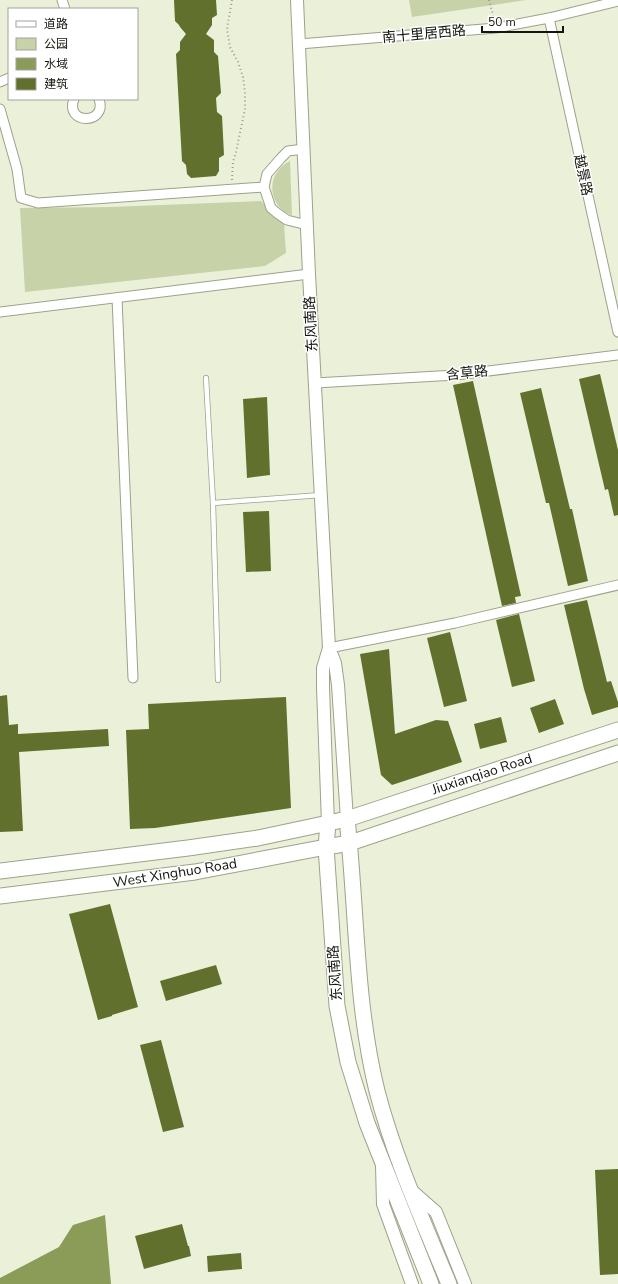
<svg xmlns="http://www.w3.org/2000/svg" width="618" height="1284" viewBox="0 0 618 1284" font-family="'Nunito Sans','Noto Sans SC',sans-serif">
<style>
.green{fill:#c7d2a9}
.water{fill:#8b9b58}
.building{fill:#61702d}
.lines{fill:none;stroke-linecap:round;stroke-linejoin:round}
.service-casing{stroke:#9ca28b;stroke-width:6}
.minor-casing{stroke:#9ca28b;stroke-width:11}
.tertiary-casing{stroke:#9ca28b;stroke-width:14}
.primary-casing{stroke:#9ca28b;stroke-width:17}
.path{stroke:#989e8b;stroke-width:2;stroke-dasharray:1 3;stroke-linecap:butt}
.service{stroke:#fff;stroke-width:4.5}
.minor{stroke:#fff;stroke-width:9}
.tertiary{stroke:#fff;stroke-width:12}
.primary{stroke:#fff;stroke-width:15}
.labels{text-anchor:middle;dominant-baseline:central;stroke-width:3;stroke-linejoin:round;paint-order:stroke}
.street-label{font-size:14px;fill:#13160d;stroke:#fff}
</style>
<rect width="100%" height="100%" fill="#eaf1d8"/>
<g class="green">
<polygon points="409,0 526,0 412,17"/>
<path d="M290 161 292 215C274 210 266 186 278 171 281 166 286 163 290 161Z"/>
<polygon points="261,201 284,224 286,253 265,266 25,292 20,208 111,207"/>
</g>
<polygon class="water" points="105,1215 111,1284 0,1284 0,1278 59,1247 73,1225"/>
<g class="building">
<polygon points="174,0 216,0 217,15 212,18 212,25 206,34 214,40 214,52 218,56 221,93 216,98 217,112 222,116 224,155 219,158 219,171 216,176 191,178 187,174 186,165 182,161 176,54 180,50 180,42 186,34 180,27 179,25 175,21"/>
<polygon points="600,374 618,450 618,515 614,516 608,489 605,490 579,379"/>
<polygon points="473,381 521,596 515,597 516,603 502,606 453,385"/>
<polygon points="541,388 570,509 572,509 588,581 568,586 549,503 546,503 520,393"/>
<polygon points="267,397 270,475 247,478 243,399"/>
<polygon points="269,511 271,571 246,572 243,512"/>
<polygon points="587,600 607,682 611,681 618,702 618,707 592,715 584,689 564,605"/>
<polygon points="519,614 535,681 512,687 496,620"/>
<polygon points="450,632 467,701 444,707 427,638"/>
<polygon points="389,649 395,734 436,720 448,721 462,762 392,785 381,775 360,654"/>
<polygon points="7,695 9,725 18,724 18,734 108,729 109,746 19,752 23,831 0,832 0,696"/>
<polygon points="286,697 291,808 155,828 130,829 126,730 149,729 148,704"/>
<polygon points="555,699 564,724 539,733 530,708"/>
<polygon points="501,717 507,742 480,749 474,724"/>
<polygon points="110,904 138,1007 112,1015 112,1016 98,1020 69,914"/>
<polygon points="216,965 222,984 166,1001 160,981"/>
<polygon points="161,1040 184,1127 163,1132 140,1045"/>
<polygon points="618,1169 618,1274 600,1275 595,1170"/>
<polygon points="182,1224 188,1246 189,1246 191,1256 144,1269 135,1236"/>
<polygon points="241,1253 242,1269 208,1272 207,1256"/>
</g>
<g class="lines">
<g class="service-casing">
<g id="service">
<polyline points="206,378 213,503 218,680"/>
<polyline points="213,503 321,495"/>
</g>
</g>
<g class="minor-casing">
<g id="minor">
<polyline points="62,0 65,9"/>
<polyline points="549,18 618,332"/>
<polyline points="299,44 496,28 549,18 618,1"/>
<polyline points="0,82 9,78"/>
<path d="M74 99C64 125 108 125 99 99"/>
<polyline points="0,109 17,169 21,198 38,203 264,187"/>
<polyline points="304,149 288,151 281,158 267,174 264,187 271,208 277,213 287,220 307,225"/>
<polyline points="117,298 133,678"/>
<polyline points="0,312 309,274"/>
<polyline points="315,383 456,375 618,355"/>
<polyline points="329,648 455,623 618,585"/>
</g>
</g>
<g class="tertiary-casing">
<g id="tertiary">
<polyline points="297,0 309,274 329,648 335,663 338,685 347,819"/>
<polyline points="328,823 323,687 323,668 329,648"/>
<polyline points="382,1165 383,1204 412,1284"/>
<polyline points="411,1190 436,1212 465,1284"/>
</g>
</g>
<g class="primary-casing">
<g id="primary">
<path d="M347 819C357 910 355 1002 377 1091 394 1157 423 1221 449 1284"/>
<polyline points="328,823 326,847 337,1006 348,1062 367,1123 431,1284"/>
<polyline points="0,871 188,848 258,838 347,819 618,730"/>
<polyline points="0,896 195,872 326,847 350,843 618,753"/>
</g>
</g>
<g class="path">
<polyline points="232,0 227,29 230,47 238,62 243,77 245,92 245,109 236,152 233,162 232,180"/>
<polyline points="489,0 494,19"/>
</g>
<use href="#service" class="service"/>
<use href="#minor" class="minor"/>
<use href="#tertiary" class="tertiary"/>
<use href="#primary" class="primary"/>
</g>
<g class="labels">
<g class="street-label">
<text transform="translate(424 34) rotate(-5)">南十里居西路</text>
<text transform="translate(583 175) rotate(78)">越景路</text>
<text transform="translate(311 324) rotate(-93)">东风南路</text>
<text transform="translate(467 373) rotate(-6)">含草路</text>
<text transform="translate(482 774) rotate(-18)">Jiuxianqiao Road</text>
<text transform="translate(175 873) rotate(-9)">West Xinghuo Road</text>
<text transform="translate(335 973) rotate(-94)">东风南路</text>
</g>
</g>
<rect x="8" y="8" width="130" height="92" fill="#ffffff" stroke="#a1a29e"/>
<rect x="16" y="21" width="20" height="6" fill="#ffffff" stroke="#a1a29e"/>
<text x="44" y="28" font-size="12" fill="#13160d">道路</text>
<rect x="16" y="38" width="20" height="12" fill="#c7d2a9" stroke="#a1a29e"/>
<text x="44" y="48" font-size="12" fill="#13160d">公园</text>
<rect x="16" y="58" width="20" height="12" fill="#8b9b58" stroke="#a1a29e"/>
<text x="44" y="68" font-size="12" fill="#13160d">水域</text>
<rect x="16" y="78" width="20" height="12" fill="#61702d" stroke="#a1a29e"/>
<text x="44" y="88" font-size="12" fill="#13160d">建筑</text>
<path d="M482 26v6h81v-6" fill="none" stroke="#13160d" stroke-width="2"/>
<text x="488" y="26" font-size="12" fill="#13160d" stroke="#ffffff" stroke-width="3" paint-order="stroke">50 m</text>
</svg>
